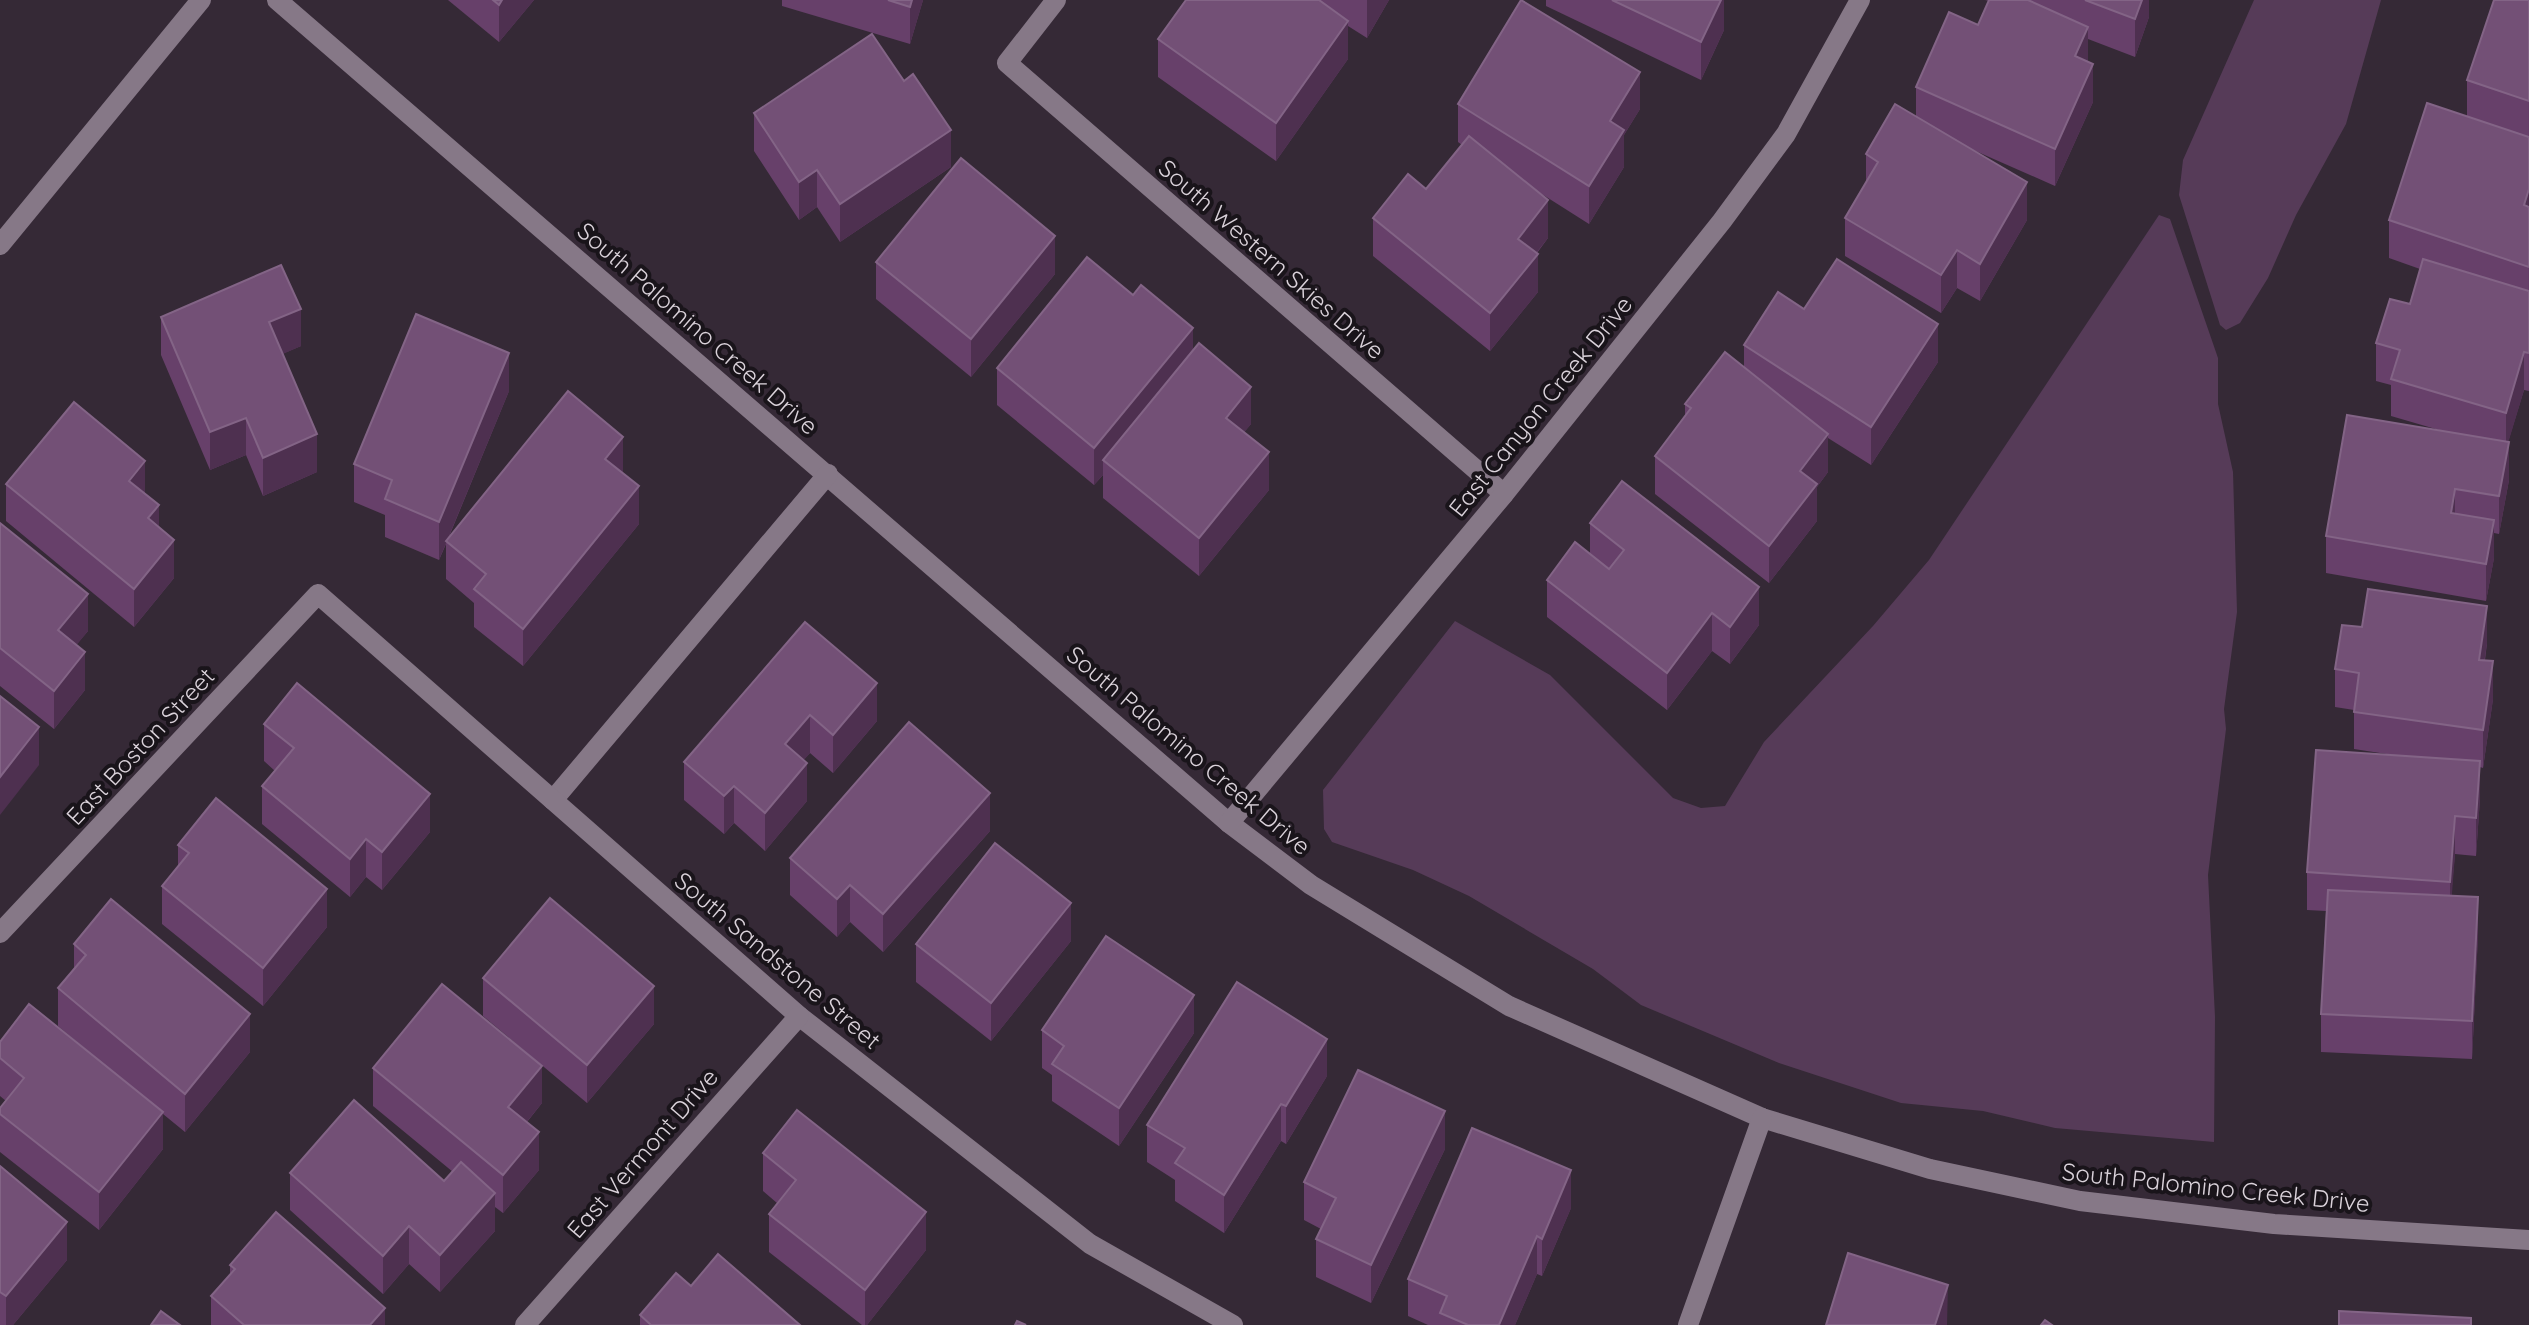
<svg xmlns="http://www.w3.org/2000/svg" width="2529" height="1325" viewBox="0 0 2529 1325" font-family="Quicksand,sans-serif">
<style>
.green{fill:#563b58}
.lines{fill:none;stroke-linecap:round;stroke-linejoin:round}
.minor{stroke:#867887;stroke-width:20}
.wall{fill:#67406a}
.shaded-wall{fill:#4e3050}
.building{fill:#735076;stroke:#836486;stroke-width:2}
.labels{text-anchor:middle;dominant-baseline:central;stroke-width:8;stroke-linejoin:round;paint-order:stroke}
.street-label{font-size:24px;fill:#dad2da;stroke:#19141a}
</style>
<rect width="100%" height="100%" fill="#352936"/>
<g class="green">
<polygon points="2254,0 2381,0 2346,124 2296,215 2268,278 2240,323 2226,330 2220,325 2179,195 2183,160"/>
<polygon points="2159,215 2170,219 2218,358 2218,404 2233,472 2237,612 2224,709 2226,729 2208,875 2215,1017 2214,1142 2055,1128 1983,1111 1901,1103 1779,1063 1641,1005 1593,969 1469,896 1413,870 1332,842 1324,829 1323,790 1455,621 1550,675 1673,798 1701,808 1725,806 1764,742 1873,626 1929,560"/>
</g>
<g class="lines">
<g class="minor">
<polyline points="277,0 1229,823 1311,885 1509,1006 1762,1118 1930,1169 2080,1201 2274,1224 2529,1240"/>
<polyline points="1056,0 1007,63 1504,494"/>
<polyline points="0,245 201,0"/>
<polyline points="553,800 828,474"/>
<polyline points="1229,823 1504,494 1722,221 1786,134 1860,0"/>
<polyline points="0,933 318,594 799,1016 1090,1244 1233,1325"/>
<polyline points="525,1325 799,1016"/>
<polyline points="1688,1325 1762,1118"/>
</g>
</g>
<g class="wall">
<polygon points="448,0 534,0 499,42"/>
<polygon points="782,0 923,0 910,44 782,6"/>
<polygon points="1186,0 1389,0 1367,38 1348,26 1348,59 1276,161 1158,77 1158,39"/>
<polygon points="1546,0 1724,0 1724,30 1701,80 1546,6"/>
<polygon points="1985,0 2149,0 2149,17 2135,57 2088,39 2088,62 2093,102 2055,186 1971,149 2027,220 1980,301 1957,288 1941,313 1845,256 1845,218 1866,183 1866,154 1916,117 1916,87 1978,25 1989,1"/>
<polygon points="2529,0 2529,391 2524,390 2508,442 2509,480 2499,534 2494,533 2494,558 2486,601 2326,573 2326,536 2439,430 2391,416 2391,385 2376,381 2376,343 2410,304 2420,269 2389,258 2389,220 2467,116 2467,80"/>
<polygon points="1458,104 1640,109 1624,135 1624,167 1589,224 1537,191 1548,238 1537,253 1538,292 1490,351 1373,256 1373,218 1426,189 1462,145 1458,142"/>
<polygon points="754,113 951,167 840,242 817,207 799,220 754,151"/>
<polygon points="876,262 1055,274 971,377 876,299"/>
<polygon points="1804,309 1938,362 1871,465 1828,438 1828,472 1817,487 1817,521 1769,583 1655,494 1655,456 1685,417 1685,404 1744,367 1744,345"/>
<polygon points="161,317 301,346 282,354 317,472 263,496 246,455 210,470 161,355"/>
<polygon points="1193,351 1251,424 1244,432 1269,490 1199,576 1103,498 1103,475 1094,485 997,405 997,368"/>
<polygon points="509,391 448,539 623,474 639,524 523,666 474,627 474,603 446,579 446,544 439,560 385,537 385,515 354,502 354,464"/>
<polygon points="6,484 145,494 159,528 174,578 134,627 6,521"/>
<polygon points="0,523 88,631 76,645 85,690 54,729 0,686"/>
<polygon points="1590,523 1759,625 1730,664 1712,651 1667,710 1547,617 1547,580 1590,554"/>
<polygon points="805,622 877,721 833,773 810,753 803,760 807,801 765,851 734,823 724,834 684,800 684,762"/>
<polygon points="2487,643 2485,660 2493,699 2483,768 2480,767 2480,798 2476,856 2455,854 2451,896 2478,935 2472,1059 2321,1052 2321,1014 2326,911 2307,910 2307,872 2393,755 2354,749 2354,710 2335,707 2335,669"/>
<polygon points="264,724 430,832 382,890 366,877 350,897 262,824 262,786 275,771 264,761"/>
<polygon points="990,831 883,952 850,922 837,937 790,895 790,858"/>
<polygon points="178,845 327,927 263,1006 162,924 162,886 178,866"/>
<polygon points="1071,941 991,1041 916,982 916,944"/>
<polygon points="74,944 250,1052 185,1132 163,1114 163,1149 99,1230 0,1152 0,1108 6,1101 0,1096 0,1042 94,1056 58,1026 58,988 74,969"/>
<polygon points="483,978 654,1024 587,1103 483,1016"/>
<polygon points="1042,1030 1194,1033 1119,1146 1052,1101 1052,1075 1042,1068"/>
<polygon points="373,1068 542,1103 527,1122 539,1170 503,1213 495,1207 495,1231 440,1292 409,1264 383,1294 290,1210 290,1173 444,1181 453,1172 373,1106"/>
<polygon points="1327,1076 1286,1144 1281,1141 1224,1233 1175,1201 1175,1180 1147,1162 1147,1125"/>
<polygon points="1445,1149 1371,1303 1316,1277 1316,1239 1321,1229 1304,1220 1304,1182"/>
<polygon points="763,1153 926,1250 867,1325 862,1325 769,1252 769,1214 777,1203 763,1191"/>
<polygon points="0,1166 67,1260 13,1325 0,1325"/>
<polygon points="1571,1208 1542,1276 1537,1274 1515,1325 1428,1325 1408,1316 1408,1279"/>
<polygon points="230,1265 385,1325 211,1325 211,1296 230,1275"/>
<polygon points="691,1286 800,1325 640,1325 640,1315"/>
</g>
<g class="shaded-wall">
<polygon points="502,0 534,0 499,42 499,5"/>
<polygon points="912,0 923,0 910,44 910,7"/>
<polygon points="1367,0 1389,0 1367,38"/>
<polygon points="1721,0 1724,0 1724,30 1701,80 1701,42"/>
<polygon points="2142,0 2149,0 2149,17 2135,57 2135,19"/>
<polygon points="1348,21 1348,59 1276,161 1276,123"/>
<polygon points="2088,27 2088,65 2075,56"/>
<polygon points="2093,64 2093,102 2055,186 2055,149"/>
<polygon points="1640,72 1640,109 1624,135 1624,167 1589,224 1589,186 1610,121"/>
<polygon points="951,130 951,167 840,242 840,204"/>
<polygon points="817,170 817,207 799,220 799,182"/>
<polygon points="2027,182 2027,220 1980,301 1980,264"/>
<polygon points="2529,189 2529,227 2524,205"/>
<polygon points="1548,200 1548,238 1518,276 1518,239"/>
<polygon points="1055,236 1055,274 971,377 971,339"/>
<polygon points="1957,250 1957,288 1941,313 1941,275"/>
<polygon points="1538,254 1538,292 1490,351 1490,313"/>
<polygon points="301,309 301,346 269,360 269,322"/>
<polygon points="1938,324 1938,362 1871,465 1871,427"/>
<polygon points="1193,328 1193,366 1103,460 1103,475 1094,485 1094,448"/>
<polygon points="2524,352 2524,390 2506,450 2506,413"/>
<polygon points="509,353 509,391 439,560 439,522"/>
<polygon points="1251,387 1251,424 1226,455 1226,418"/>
<polygon points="246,418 246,455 210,470 210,432"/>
<polygon points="317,434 317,472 263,496 263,458"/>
<polygon points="1828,434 1828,472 1817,487 1817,521 1769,583 1769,546 1800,471"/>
<polygon points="623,437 623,474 605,459"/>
<polygon points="2509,442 2509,480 2499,534 2499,496"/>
<polygon points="1269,452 1269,490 1199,576 1199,538"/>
<polygon points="145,461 145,499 129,481"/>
<polygon points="639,486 639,524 523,666 523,629"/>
<polygon points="2455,489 2455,526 2451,513"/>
<polygon points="159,505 159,543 148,518"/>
<polygon points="2494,520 2494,558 2486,601 2486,564"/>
<polygon points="174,540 174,578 134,627 134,589"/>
<polygon points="1759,587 1759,625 1730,664 1730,627"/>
<polygon points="88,594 88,631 58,668 58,630"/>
<polygon points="2487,606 2487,643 2479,697 2479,660"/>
<polygon points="1712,613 1712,651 1667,710 1667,673"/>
<polygon points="85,652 85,690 54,729 54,691"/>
<polygon points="2493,661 2493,699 2483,768 2483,730"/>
<polygon points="877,683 877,721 833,773 833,735"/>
<polygon points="810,715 810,753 785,782 785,744"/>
<polygon points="39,727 39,765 0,815 0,777"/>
<polygon points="2480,761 2480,798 2476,856 2476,818"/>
<polygon points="807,763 807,801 765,851 765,813"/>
<polygon points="734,786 734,823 724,834 724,796"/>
<polygon points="990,793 990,831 883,952 883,914"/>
<polygon points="430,794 430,832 382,890 382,852"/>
<polygon points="2455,816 2455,854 2450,920 2450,882"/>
<polygon points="366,839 366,877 350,897 350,859"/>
<polygon points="850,885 850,922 837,937 837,899"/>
<polygon points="327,889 327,927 263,1006 263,968"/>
<polygon points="2478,897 2478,935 2472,1059 2472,1021"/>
<polygon points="1071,903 1071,941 991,1041 991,1003"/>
<polygon points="654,986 654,1024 587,1103 587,1065"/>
<polygon points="1194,995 1194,1033 1119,1146 1119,1108"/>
<polygon points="250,1014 250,1052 185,1132 185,1094"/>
<polygon points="1327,1039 1327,1076 1286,1144 1286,1106"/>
<polygon points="542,1066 542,1103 508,1145 508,1107"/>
<polygon points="1281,1104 1281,1141 1224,1233 1224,1195"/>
<polygon points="1445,1111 1445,1149 1371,1303 1371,1265"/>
<polygon points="163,1112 163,1149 99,1230 99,1192"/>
<polygon points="539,1132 539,1170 503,1213 503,1175"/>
<polygon points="1571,1170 1571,1208 1542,1276 1542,1239"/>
<polygon points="495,1193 495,1231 440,1292 440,1255"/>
<polygon points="926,1212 926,1250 867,1325 865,1325 865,1290"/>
<polygon points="67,1222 67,1260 13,1325 6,1325 6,1296"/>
<polygon points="409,1226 409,1264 383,1294 383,1256"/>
<polygon points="1537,1236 1537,1274 1515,1325 1499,1325"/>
<polygon points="1948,1285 1947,1325 1935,1325"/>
<polygon points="385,1308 385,1325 370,1325"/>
</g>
<g class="building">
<polygon points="493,0 502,0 499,5"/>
<polygon points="888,0 912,0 910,7"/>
<polygon points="1186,0 1319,0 1348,21 1276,123 1158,39"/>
<polygon points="1521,0 1640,72 1610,121 1624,130 1589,186 1458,104"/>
<polygon points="1612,0 1721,0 1701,42"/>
<polygon points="1989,0 2028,0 2088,27 2075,56 2093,64 2055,149 1916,87 1949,12 1978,25"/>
<polygon points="2085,0 2142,0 2135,19"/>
<polygon points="2494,0 2529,0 2529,101 2467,80"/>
<polygon points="872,34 904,81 913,74 951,130 840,204 817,170 799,182 754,113"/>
<polygon points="2427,103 2529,137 2529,189 2524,205 2529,207 2529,267 2389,220"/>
<polygon points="1895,104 2027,182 1980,264 1957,250 1941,275 1845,218 1878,162 1866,154"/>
<polygon points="1469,136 1548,200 1518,239 1538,254 1490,313 1373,218 1408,174 1426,189"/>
<polygon points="961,158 1055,236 971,339 876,262"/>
<polygon points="1087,257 1133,295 1141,285 1193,328 1094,448 997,368"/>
<polygon points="1837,259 1938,324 1871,427 1744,345 1778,292 1804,309"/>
<polygon points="2423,259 2529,291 2529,353 2524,352 2506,413 2391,379 2400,350 2376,343 2390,299 2410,304"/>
<polygon points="281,265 301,309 269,322 317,434 263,458 246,418 210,432 161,317"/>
<polygon points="416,314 509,353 439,522 385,499 392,480 354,464"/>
<polygon points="1199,343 1251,387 1226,418 1269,452 1199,538 1103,460"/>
<polygon points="1725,352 1828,434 1800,471 1817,484 1769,546 1655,456 1691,408 1685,404"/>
<polygon points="568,391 623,437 605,459 639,486 523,629 474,589 486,574 446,541"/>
<polygon points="74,402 145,461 129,481 159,505 148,518 174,540 134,589 6,484"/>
<polygon points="2347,415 2509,442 2499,496 2455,489 2451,513 2494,520 2486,564 2326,536"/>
<polygon points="1622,481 1759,587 1730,627 1712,613 1667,673 1547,580 1575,542 1609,569 1624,550 1590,523"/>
<polygon points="0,523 88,594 58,630 85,652 54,691 0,648"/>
<polygon points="2368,589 2487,606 2479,660 2493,661 2483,730 2354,712 2359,673 2335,669 2342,625 2362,627"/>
<polygon points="805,622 877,683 833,735 810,715 785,744 807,763 765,813 734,786 724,796 684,762"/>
<polygon points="297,683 430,794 382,852 366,839 350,859 262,786 294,748 264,724"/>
<polygon points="0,696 39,727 0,777"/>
<polygon points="909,722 990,793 883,914 850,885 837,899 790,858"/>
<polygon points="2316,750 2480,761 2476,818 2455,816 2450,882 2307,872"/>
<polygon points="216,798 327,889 263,968 162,886 189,853 178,845"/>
<polygon points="995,843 1071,903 991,1003 916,944"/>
<polygon points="2328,890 2478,897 2472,1021 2321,1014"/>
<polygon points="550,898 654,986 587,1065 483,978"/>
<polygon points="111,899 250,1014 185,1094 58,988 86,955 74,944"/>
<polygon points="1106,936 1194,995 1119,1108 1052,1064 1064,1046 1042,1030"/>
<polygon points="1237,982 1327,1039 1286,1106 1281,1104 1224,1195 1175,1163 1185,1148 1147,1125"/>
<polygon points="442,984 542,1066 508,1107 539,1132 503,1175 373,1068"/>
<polygon points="29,1004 163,1112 99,1192 0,1114 0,1108 24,1078 0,1058 0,1042"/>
<polygon points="1358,1070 1445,1111 1371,1265 1316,1239 1336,1198 1304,1182"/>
<polygon points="354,1100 444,1181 461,1162 495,1193 440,1255 409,1226 383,1256 290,1173"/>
<polygon points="797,1110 926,1212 865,1290 769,1214 796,1180 763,1153"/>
<polygon points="1472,1128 1571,1170 1542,1239 1537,1236 1499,1325 1468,1325 1440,1313 1447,1296 1408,1279"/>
<polygon points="0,1166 67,1222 6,1296 0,1292"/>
<polygon points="276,1212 385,1308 370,1325 244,1325 211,1296 235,1269 230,1265"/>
<polygon points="1848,1253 1948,1285 1935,1325 1826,1325"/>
<polygon points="718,1254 800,1325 651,1325 640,1315 676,1273 691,1286"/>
<polygon points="161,1311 180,1325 151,1325"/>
<polygon points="2339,1311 2471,1318 2471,1325 2339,1325"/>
<polygon points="2045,1320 2052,1325 2041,1325"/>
<polygon points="1017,1321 1026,1325 1015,1325"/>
</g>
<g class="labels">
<g class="street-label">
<text transform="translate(1272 259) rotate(41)">South Western Skies Drive</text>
<text transform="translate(698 328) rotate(41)">South Palomino Creek Drive</text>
<text transform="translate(1540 406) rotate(-51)">East Canyon Creek Drive</text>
<text transform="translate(140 746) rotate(-47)">East Boston Street</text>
<text transform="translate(1189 750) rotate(40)">South Palomino Creek Drive</text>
<text transform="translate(778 960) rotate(40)">South Sandstone Street</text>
<text transform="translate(642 1153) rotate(-49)">East Vermont Drive</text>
<text transform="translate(2216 1187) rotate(6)">South Palomino Creek Drive</text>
</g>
</g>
</svg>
